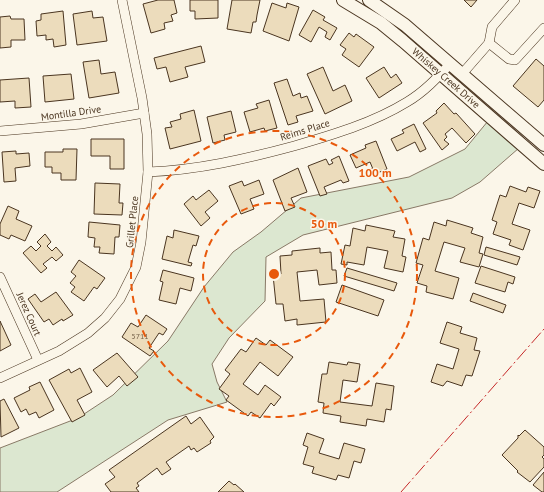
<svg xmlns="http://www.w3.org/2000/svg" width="544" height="492" viewBox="0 0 544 492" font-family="'PT Sans',sans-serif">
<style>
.green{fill:#dce7d0;stroke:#887966}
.building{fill:#ecdcbc;stroke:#4a3520}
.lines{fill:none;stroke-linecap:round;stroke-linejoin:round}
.street-casing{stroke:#4a3520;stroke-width:10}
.secondary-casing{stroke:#4a3520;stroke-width:14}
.street{stroke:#fbf6e9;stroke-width:9}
.secondary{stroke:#fbf6e9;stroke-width:12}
.power{stroke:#c62828;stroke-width:1;stroke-dasharray:14 3 2 3;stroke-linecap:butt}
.ring{fill:none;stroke:#e8590c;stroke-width:2;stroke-dasharray:7 5}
.labels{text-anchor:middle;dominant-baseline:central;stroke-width:3;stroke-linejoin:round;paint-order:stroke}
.number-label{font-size:8px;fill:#725f47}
.street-label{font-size:10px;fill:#4a3520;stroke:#fbf6e9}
.centre{fill:#e8590c;stroke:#fbf6e9;stroke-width:2}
.ring-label{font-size:12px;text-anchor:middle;font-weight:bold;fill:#e8590c;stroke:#fbf6e9;stroke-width:3;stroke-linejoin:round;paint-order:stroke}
</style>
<rect width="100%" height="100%" fill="#fbf6e9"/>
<polygon class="green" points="488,121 519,148 480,182 452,198 303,235 266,257 265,301 229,338 212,364 217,382 227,402 168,420 57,492 0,492 0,448 78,418 113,395 168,341 204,287 233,252 261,232 301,198 409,177 465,149"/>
<g class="building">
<polygon points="158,0 174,0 177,13 171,15 173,21 164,23 165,29 151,33 143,4"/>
<polygon points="190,0 218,0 218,18 195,19 195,11 190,11"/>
<polygon points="232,0 260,0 257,15 256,22 253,22 251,33 227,29"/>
<polygon points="464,0 477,0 471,7"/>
<polygon points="272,3 286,8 287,3 299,7 289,41 263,31"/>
<polygon points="313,10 325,17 323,20 337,28 330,40 325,37 327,32 319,27 311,42 299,35"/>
<polygon points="63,11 66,45 54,47 53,39 46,40 46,35 37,36 36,21 41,20 41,14"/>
<polygon points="92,11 93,18 103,17 107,41 77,45 73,14"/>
<polygon points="10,16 11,19 24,19 25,40 11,40 11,47 0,48 0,17"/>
<polygon points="349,33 354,37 356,34 374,47 359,67 342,55 346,49 340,45"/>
<polygon points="201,46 205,62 185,67 188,77 170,82 166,67 157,69 154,58"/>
<polygon points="536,59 544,66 544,100 538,107 513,86"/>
<polygon points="99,60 101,74 115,72 119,93 89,98 83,62"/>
<polygon points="323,67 333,91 345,85 352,101 325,114 307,74"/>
<polygon points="384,67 391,78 396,74 402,83 379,98 366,78"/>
<polygon points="71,74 74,99 45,102 43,76"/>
<polygon points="29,78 31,107 15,108 15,101 0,102 0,80"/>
<polygon points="287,79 293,96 300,93 301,98 307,96 313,111 296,116 298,122 288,125 274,83"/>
<polygon points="269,100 277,128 265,131 264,128 250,132 244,112 258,108 256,104"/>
<polygon points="444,103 454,114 456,113 475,134 466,143 452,128 445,134 447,137 444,140 449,144 442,150 423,123 437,113 436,111"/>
<polygon points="194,110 201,141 170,149 165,128 172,127 170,122 181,119 180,114"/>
<polygon points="231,111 236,132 224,135 225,140 213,143 207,117"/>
<polygon points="414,124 426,149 420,152 415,142 397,151 391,139 404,133 402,130"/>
<polygon points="91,139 124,139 124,169 110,169 110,156 91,156"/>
<polygon points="376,141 387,169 375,174 370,162 356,168 350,155 366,148 365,145"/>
<polygon points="63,149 77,149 76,180 61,180 61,173 52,173 52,167 45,167 45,152 63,152"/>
<polygon points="16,151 16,154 29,153 30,166 15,168 16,181 4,182 2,152"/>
<polygon points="339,156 349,181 343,183 341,180 324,187 327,194 320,196 308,166 326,159 329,165 333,163 331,160"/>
<polygon points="298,168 307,192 291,198 295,207 285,211 273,180"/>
<polygon points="259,180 264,194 250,199 254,209 241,214 229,186 242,181 244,186"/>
<polygon points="95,183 120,184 119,203 123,203 122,215 94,214"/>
<polygon points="510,186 526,192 528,187 540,191 534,208 519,203 512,224 530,230 523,250 509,245 511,240 493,234 497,222 492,220 500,195 506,197"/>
<polygon points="209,190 218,201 205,212 210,218 201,226 184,204 193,196 196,200"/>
<polygon points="8,206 19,211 16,219 32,226 25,241 11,235 9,239 0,235 0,224"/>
<polygon points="447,220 473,228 471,233 483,237 479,253 483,254 479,267 460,262 465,248 444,242 435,271 459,278 453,299 426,292 427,286 417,283 423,265 416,263 423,238 429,240 434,222 446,226"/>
<polygon points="89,222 120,225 119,237 115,237 114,254 99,253 100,247 94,247 95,238 88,237"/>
<polygon points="366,225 395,231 393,237 405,239 402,256 406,257 403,272 384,268 388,251 367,247 364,265 347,262 347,265 341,264 345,245 350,246 353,228 365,231"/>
<polygon points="174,230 199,236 196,246 193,245 188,262 192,263 191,266 162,259 167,236 173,238"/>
<polygon points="45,234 51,242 47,246 52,251 56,247 63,255 56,261 52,257 43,264 47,268 41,273 23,253 31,246 36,251 41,246 37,242"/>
<polygon points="486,247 520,257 517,265 484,255"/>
<polygon points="320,248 320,253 331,252 332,270 336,270 337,283 319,285 317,270 297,272 300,301 324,299 326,322 297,325 297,319 285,321 283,304 276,304 273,275 281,274 280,256 292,255 292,251"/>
<polygon points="79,260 105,278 97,289 94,287 84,301 71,292 75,287 70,283 76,276 71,272"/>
<polygon points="481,266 515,277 513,284 508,282 505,292 475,283"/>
<polygon points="347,268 397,283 394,291 344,276"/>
<polygon points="163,270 194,278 191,291 180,288 176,304 159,300 163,282 160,281"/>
<polygon points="342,285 384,300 378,316 336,302"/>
<polygon points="56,292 73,315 63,321 62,319 53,325 49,319 44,322 28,299 35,294 41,302"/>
<polygon points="473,293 506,305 503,313 470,301"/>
<polygon points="146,315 167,329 163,335 159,333 149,348 154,351 150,356 122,337 131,323 138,327"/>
<polygon points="0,321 11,345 0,351"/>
<polygon points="447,322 462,327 460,333 477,338 474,350 480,351 472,376 466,375 462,386 447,381 443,386 431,382 437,364 453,369 459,349 440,343"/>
<polygon points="256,338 266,345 270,340 293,357 278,376 260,362 243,384 258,395 265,385 281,397 274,406 271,403 260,418 251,412 248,416 226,400 229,396 219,389 230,374 225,370 241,349 246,352"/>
<polygon points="117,353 138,377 127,386 119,376 107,387 93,370"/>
<polygon points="329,362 347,365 348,362 360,364 357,382 343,380 340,402 372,406 376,383 394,386 391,410 386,409 384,422 367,419 366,426 340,422 341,416 323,413 324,403 318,402 322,374 327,374"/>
<polygon points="80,368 92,392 77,400 85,415 72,422 49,380 69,369 71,373"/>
<polygon points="40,382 54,410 39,418 36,412 29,415 26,409 21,412 14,398 30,390 29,387"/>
<polygon points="4,399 19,428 1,437 0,401"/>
<polygon points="186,416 191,424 200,417 214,437 210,441 211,443 197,452 194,448 191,450 189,446 166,462 171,469 162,475 157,468 137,483 139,486 136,488 139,492 111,492 105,484 115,477 109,470"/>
<polygon points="525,430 544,447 544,455 542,457 544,459 544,467 530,482 517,472 518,471 502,455 518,438 518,435 519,436"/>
<polygon points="307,433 324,439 319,453 339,459 344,443 365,449 361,463 354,461 349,478 338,475 336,480 312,473 314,467 303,464 308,447 303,445"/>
<polygon points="544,472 544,492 542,492 533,485"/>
<polygon points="229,481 234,485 235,484 244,492 218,492"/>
</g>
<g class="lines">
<g class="street-casing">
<g id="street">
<polyline points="489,43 509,59 515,60 544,28"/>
<polyline points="462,74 489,43 492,27 515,0"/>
<polyline points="0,131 81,124 144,113"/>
<path d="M148 172C198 170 246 159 294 146 332 135 373 123 407 102 424 92 437 78 450 64"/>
<polyline points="0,277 38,360"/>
<polyline points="0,378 59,351 88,333 105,318 120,299 136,267 141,242 148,172 147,134 142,98 122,0"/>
</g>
</g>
<g class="secondary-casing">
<g id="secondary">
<polyline points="343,0 381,23 403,41 544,164"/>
<polyline points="369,0 405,25 544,145"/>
</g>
</g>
<use href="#street" class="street"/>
<use href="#secondary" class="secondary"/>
<polyline class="power" points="401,492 544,329"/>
</g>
<g class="ring">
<circle cx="274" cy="274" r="71"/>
<circle cx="274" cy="274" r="143"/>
</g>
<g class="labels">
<g class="number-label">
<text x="140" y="336">5711</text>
</g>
<g class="street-label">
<text transform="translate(446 78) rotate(41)">Whiskey Creek Drive</text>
<text transform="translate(71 113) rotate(-8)">Montilla Drive</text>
<text transform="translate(305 130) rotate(-17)">Reims Place</text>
<text transform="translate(132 222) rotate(-84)">Grillet Place</text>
<text transform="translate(29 314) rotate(66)">Jerez Court</text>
</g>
</g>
<circle cx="274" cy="274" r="6" class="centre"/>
<g class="ring-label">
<text x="375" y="177">100 m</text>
<text x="324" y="228">50 m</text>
</g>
</svg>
